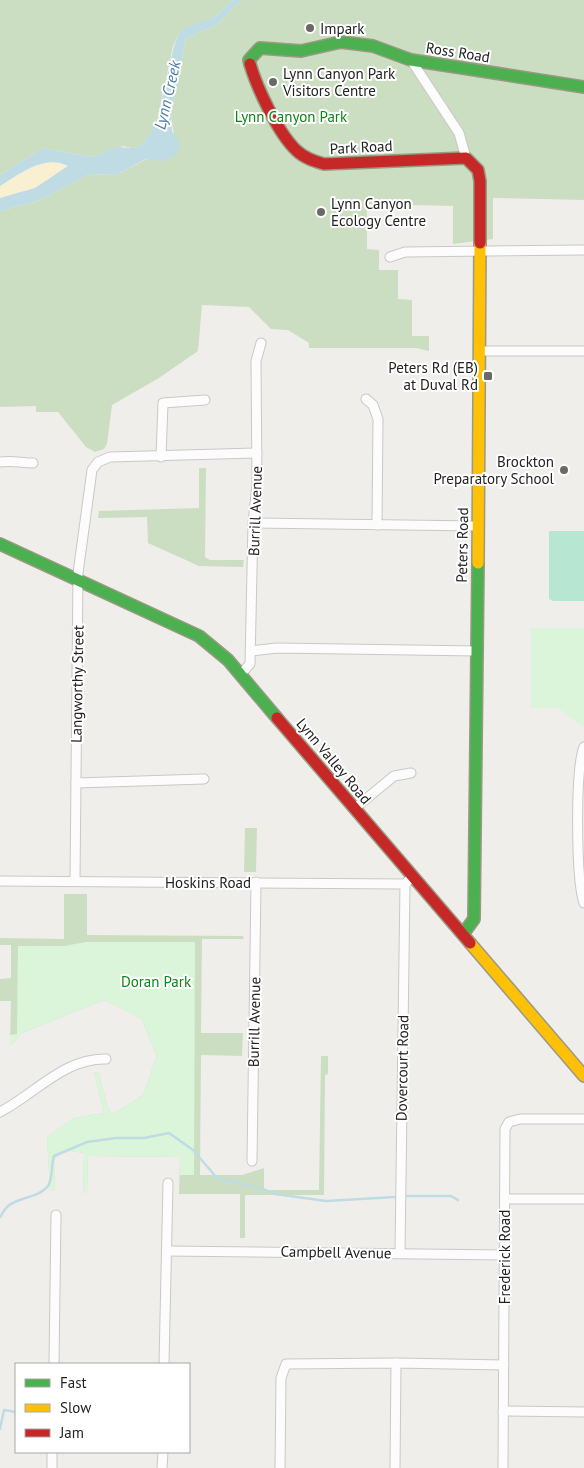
<svg xmlns="http://www.w3.org/2000/svg" width="584" height="1468" viewBox="0 0 584 1468" font-family="'PT Sans',sans-serif">
<style>
.forest{fill:#cbdec1}
.sand{fill:#f8f0d0}
.park{fill:#daf5da}
.pitch{fill:#b7e6d2}
.water{fill:#bfdbe3}
.lines{fill:none;stroke-linecap:round;stroke-linejoin:round}
.stream{stroke:#bfdbe3;stroke-width:2.5}
.street-casing{stroke:#c9c8c7;stroke-width:11}
.fast-casing{stroke:#999a82;stroke-width:14}
.slow-casing{stroke:#999a82;stroke-width:14}
.jam-casing{stroke:#999a82;stroke-width:14}
.street{stroke:#fdfcfc;stroke-width:9}
.fast{stroke:#4caf50;stroke-width:11}
.slow{stroke:#ffc107;stroke-width:11}
.jam{stroke:#c62828;stroke-width:11}
.poi-dot{fill:#6a6968;stroke:#fff;stroke-width:2}
.labels{text-anchor:middle;dominant-baseline:central;stroke-width:4;stroke-linejoin:round;paint-order:stroke}
.poi-label{font-size:15px;fill:#222;stroke:#fff;text-anchor:start}
.street-label{font-size:15px;fill:#222;stroke:#fff}
.park-label{font-size:15px;fill:#0c8416;stroke:#fff}
.water-label{font-size:16px;font-style:italic;fill:#4a7aab;stroke:#fff}
</style>
<rect width="100%" height="100%" fill="#f0eeeb"/>
<g class="forest">
<polygon points="0,0 233,0 215,17 181,30 173,46 156,125 141,146 132,148 123,146 92,157 43,148 0,175"/>
<polygon points="241,0 584,0 584,200 493,198 493,239 453,244 453,206 367,204 367,249 379,250 379,270 398,270 398,299 412,300 412,336 429,336 429,351 416,348 309,348 309,343 288,330 271,329 249,307 202,305 198,351 159,378 112,405 107,444 104,449 95,452 86,447 58,412 36,412 36,406 0,407 0,211 38,201 89,174 116,175 149,158 163,161 174,134 171,116 186,38 217,25"/>
<polygon points="199,468 206,468 205,557 210,560 244,560 243,567 199,566 148,543 147,517 98,518 99,511 199,508"/>
<polygon points="245,828 257,828 256,872 244,872"/>
<polygon points="64,894 87,894 87,935 243,936 244,939 202,939 201,1033 243,1033 242,1056 201,1055 200,1175 242,1175 264,1168 264,1190 319,1190 321,1056 328,1056 328,1074 325,1075 324,1195 245,1195 245,1238 240,1238 240,1194 179,1194 180,1157 88,1156 87,1193 83,1193 84,1153 63,1150 54,1160 55,1190 50,1191 47,1137 74,1118 104,1113 94,1072 99,1073 108,1109 113,1114 143,1095 157,1056 141,1018 104,1000 22,1033 10,1046 11,1001 0,1001 0,979 11,978 11,945 0,945 0,938 64,939"/>
</g>
<polygon class="sand" points="51,161 68,166 35,188 0,198 0,186 40,164"/>
<g class="park">
<polygon points="531,628 584,628 584,728 558,708 531,708"/>
<polygon points="86,942 195,942 194,1175 180,1175 180,1157 88,1156 87,1193 83,1193 84,1153 63,1150 54,1160 55,1190 50,1191 47,1137 74,1118 104,1113 94,1072 99,1073 108,1109 113,1114 143,1095 157,1056 141,1018 104,1000 22,1033 10,1046 10,1035 17,1034 18,946 64,946"/>
</g>
<polygon class="pitch" points="549,531 584,531 584,601 553,601 549,599"/>
<path class="water" d="M233 0H241L217 25 186 38 171 116 172 131 179 141V149L175 156 163 161 146 159 116 175 89 174 38 201 0 211V198L35 188 68 166C44 154 20 174 0 186V175L43 148 92 157 118 147 132 148 141 146 156 125 174 46 181 29 215 17Z"/>
<g class="lines">
<g class="stream">
<polyline points="407,1196 451,1196 458,1200"/>
<path d="M0 1217C2 1214 4 1210 7 1207 17 1197 39 1198 48 1186 53 1179 51 1165 54 1156L87 1142 116 1138H144L169 1133 193 1150 217 1178 260 1188 275 1194 326 1201 395 1197"/>
<polyline points="0,1429 4,1410 16,1412"/>
</g>
<g class="street-casing">
<g id="street">
<polyline points="411,60 459,133 466,158"/>
<polyline points="390,257 405,252 584,250"/>
<polyline points="479,351 584,351"/>
<polyline points="366,399 373,405 378,419 377,525"/>
<polyline points="161,457 163,403 205,400"/>
<path d="M0 462C12 460 21 463 33 463"/>
<polyline points="253,523 478,526"/>
<polyline points="251,651 277,648 476,651"/>
<polyline points="240,675 250,664 253,523 257,484 256,361 261,343"/>
<path d="M584 747C575 770 576 879 584 903"/>
<polyline points="76,783 204,779"/>
<polyline points="355,808 394,776 411,773"/>
<polyline points="0,881 405,884 413,876"/>
<polyline points="75,881 78,573 92,470 98,462 110,457 257,453"/>
<path d="M0 1112C35 1094 64 1058 106 1059"/>
<polyline points="252,1161 256,882"/>
<polyline points="505,1199 584,1199"/>
<polyline points="167,1251 504,1255"/>
<polyline points="400,1253 405,884"/>
<polyline points="54,1364 56,1215"/>
<polyline points="164,1364 168,1183"/>
<polyline points="503,1411 584,1412"/>
<polyline points="52,1468 52,1452"/>
<polyline points="162,1468 163,1452"/>
<polyline points="280,1468 281,1378 286,1364 396,1363 504,1365"/>
<polyline points="395,1468 396,1363"/>
<polyline points="503,1468 505,1129 509,1122 520,1119 584,1119"/>
</g>
</g>
<g class="fast-casing">
<g id="fast">
<polyline points="250,64 249,60 260,48 301,51 341,42 373,46 411,60 584,87"/>
<polyline points="0,544 199,636 228,660 277,718"/>
<polyline points="463,934 474,919 478,563"/>
</g>
</g>
<g class="slow-casing">
<g id="slow">
<polyline points="478,563 480,243"/>
<polyline points="470,943 584,1076"/>
</g>
</g>
<g class="jam-casing">
<g id="jam">
<path d="M250 64C257 88 278 133 296 150 304 158 314 161 324 164L466 158 478 170 480 181V243"/>
<polyline points="277,718 470,943"/>
</g>
</g>
<use href="#street" class="street"/>
<use href="#fast" class="fast"/>
<use href="#slow" class="slow"/>
<use href="#jam" class="jam"/>
</g>
<g class="poi-dot">
<circle cx="310" cy="28" r="5"/>
<circle cx="273" cy="82" r="5"/>
<circle cx="321" cy="212" r="5"/>
<rect x="483" y="371" width="10" height="10" rx="2.5"/>
<circle cx="564" cy="470" r="5"/>
</g>
<g class="labels">
<g class="poi-label">
<text x="320" y="28">Impark</text>
<text x="283" y="73">Lynn Canyon Park<tspan x="283" dy="17">Visitors Centre</tspan></text>
<text x="331" y="203">Lynn Canyon<tspan x="331" dy="17">Ecology Centre</tspan></text>
<text x="478" y="367" text-anchor="end">Peters Rd (EB)<tspan x="478" dy="17">at Duval Rd</tspan></text>
<text x="554" y="461" text-anchor="end">Brockton<tspan x="554" dy="17">Preparatory School</tspan></text>
</g>
<g class="street-label">
<text transform="translate(458 52) rotate(9)">Ross Road</text>
<text transform="translate(361 147) rotate(-3)">Park Road</text>
<text transform="translate(255 511) rotate(-88)">Burrill Avenue</text>
<text transform="translate(462 545) rotate(-89)">Peters Road</text>
<text transform="translate(77 684) rotate(-89)">Langworthy Street</text>
<text transform="translate(334 761) rotate(50)">Lynn Valley Road</text>
<text x="208" y="882">Hoskins Road</text>
<text transform="translate(254 1022) rotate(-89)">Burrill Avenue</text>
<text transform="translate(402 1068) rotate(-89)">Dovercourt Road</text>
<text transform="translate(336 1252) rotate(1)">Campbell Avenue</text>
<text transform="translate(504 1257) rotate(-90)">Frederick Road</text>
</g>
<g class="park-label">
<text x="291" y="116">Lynn Canyon Park</text>
<text x="156" y="981">Doran Park</text>
</g>
<g class="water-label">
<text transform="translate(167 95) rotate(-77)">Lynn Creek</text>
</g>
</g>
<rect x="15" y="1363" width="175" height="90" fill="#ffffff" stroke="#a7a7a7"/>
<rect x="25" y="1379" width="25" height="8" fill="#4caf50" stroke="#a7a7a7"/>
<text x="60" y="1388" font-size="15" fill="#222222">Fast</text>
<rect x="25" y="1404" width="25" height="8" fill="#ffc107" stroke="#a7a7a7"/>
<text x="60" y="1413" font-size="15" fill="#222222">Slow</text>
<rect x="25" y="1429" width="25" height="8" fill="#c62828" stroke="#a7a7a7"/>
<text x="60" y="1438" font-size="15" fill="#222222">Jam</text>
</svg>
